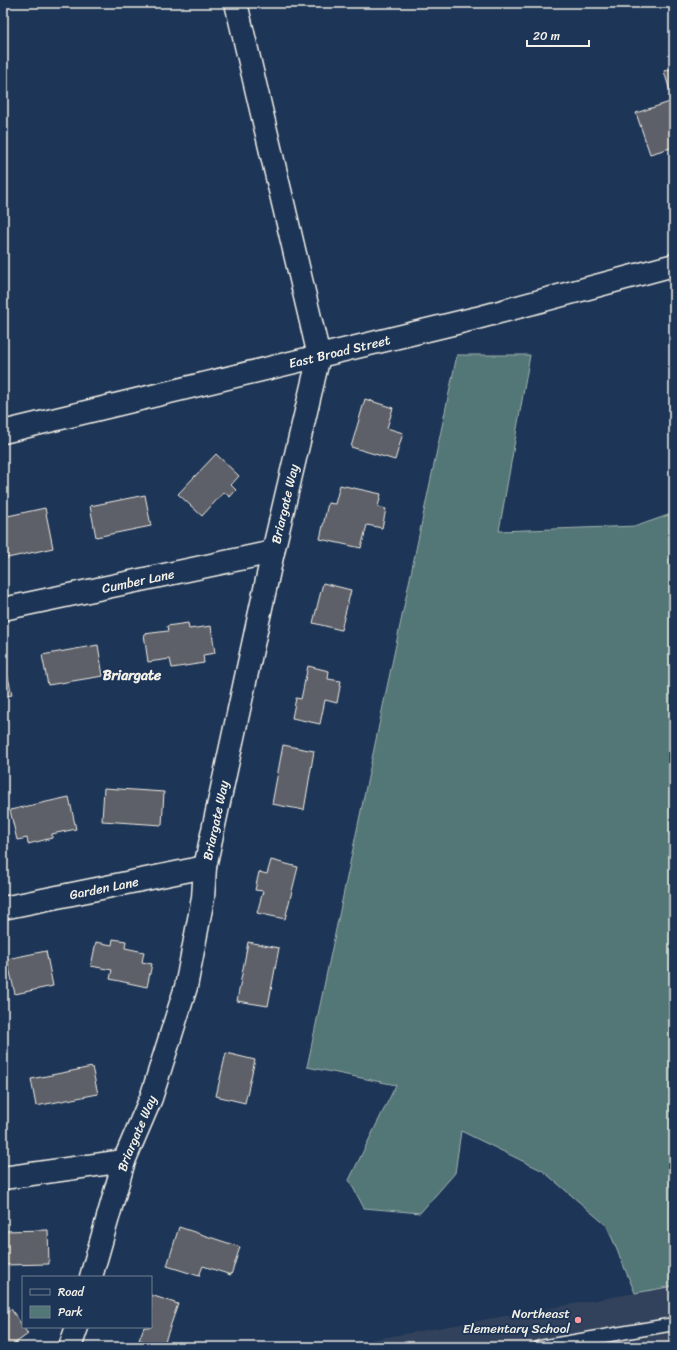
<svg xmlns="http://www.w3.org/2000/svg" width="677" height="1350" viewBox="0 0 677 1350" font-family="Sriracha,sans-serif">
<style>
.built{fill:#30425c}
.green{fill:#537677;stroke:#a4b4b0}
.building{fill:#5d6067;stroke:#f4f1e8}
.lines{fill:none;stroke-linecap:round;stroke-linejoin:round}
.lane-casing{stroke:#f4f1e8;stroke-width:15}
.street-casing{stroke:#f4f1e8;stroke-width:25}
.secondary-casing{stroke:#f4f1e8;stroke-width:25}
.lane{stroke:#1d3557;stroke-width:12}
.street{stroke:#1d3557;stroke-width:22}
.secondary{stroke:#1d3557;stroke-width:22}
.poi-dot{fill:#ff9aa2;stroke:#1d3557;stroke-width:1.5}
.labels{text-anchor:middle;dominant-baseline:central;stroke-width:4;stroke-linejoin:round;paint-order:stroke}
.street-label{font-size:13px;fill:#f4f1e8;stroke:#1d3557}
.poi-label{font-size:13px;fill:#f4f1e8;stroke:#1d3557;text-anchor:end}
.neighbourhood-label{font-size:14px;font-weight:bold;fill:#f4f1e8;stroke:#1d3557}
</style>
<rect width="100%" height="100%" fill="#1d3557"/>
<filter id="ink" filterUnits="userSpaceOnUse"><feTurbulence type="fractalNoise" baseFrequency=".025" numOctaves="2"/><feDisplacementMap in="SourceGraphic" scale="8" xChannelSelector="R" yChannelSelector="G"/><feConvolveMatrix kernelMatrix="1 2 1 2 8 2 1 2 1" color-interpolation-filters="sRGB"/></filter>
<g filter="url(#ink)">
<polygon class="built" points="674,1286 674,1347 330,1347 635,1293"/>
<polygon class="green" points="457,355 530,355 499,531 637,526 674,513 674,1286 635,1293 607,1226 543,1171 461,1131 455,1173 420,1213 364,1208 349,1180 396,1085 307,1067"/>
<g class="building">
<polygon points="674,68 674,147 650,154 636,113 673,101 664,71"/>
<polygon points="365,399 393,408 387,428 403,433 395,460 351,447"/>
<polygon points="216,454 239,476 231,485 236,490 230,497 224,492 202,516 178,494"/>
<polygon points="340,485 381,494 378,507 386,509 382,528 367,525 361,548 320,539 328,503 335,504"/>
<polygon points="145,495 151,526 96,537 90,506"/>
<polygon points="45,508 53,548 3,559 3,517"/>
<polygon points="323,583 351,590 341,630 313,623"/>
<polygon points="188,623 189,629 211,626 215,653 203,655 204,663 172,668 170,659 148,662 144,634 168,631 167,626"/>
<polygon points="98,645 103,676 48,685 42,655"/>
<polygon points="308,666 329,671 328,679 341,681 337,703 325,700 320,724 292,718 296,698 301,699"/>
<polygon points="3,668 6,668 12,695 3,697"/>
<polygon points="283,745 314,751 304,810 272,804"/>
<polygon points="104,788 164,792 162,825 102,821"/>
<polygon points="69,797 76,829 52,834 52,838 28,844 27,838 17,840 10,810"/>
<polygon points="271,860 298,867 285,919 257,913 263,891 255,890 259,872 267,874"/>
<polygon points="113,939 126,941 125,948 144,952 142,962 152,964 147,987 110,979 112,970 91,966 96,942 112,945"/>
<polygon points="248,942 279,948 268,1006 237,1001"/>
<polygon points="46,951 53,986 15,994 7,959"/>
<polygon points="226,1053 255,1060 245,1103 216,1096"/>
<polygon points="92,1067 98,1094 36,1106 31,1079"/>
<polygon points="179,1227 240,1247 231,1275 203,1266 199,1276 167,1266"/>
<polygon points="48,1230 49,1264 3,1265 3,1231"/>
<polygon points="151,1295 178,1304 163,1347 139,1340 144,1327 151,1327"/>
<polygon points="11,1309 28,1334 10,1347 3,1347 3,1315"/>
</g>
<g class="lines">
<g class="lane-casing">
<polyline id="lane" points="540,1347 674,1324"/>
</g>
<g class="street-casing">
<g id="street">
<path id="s1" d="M3 609 273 552"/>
<path id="s2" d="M3 908 205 867"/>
<polyline points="3,1178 124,1161"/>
<path id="s3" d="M91 1277 124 1161 151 1098 186 987 203 898 205 867 273 552 319 356 236 3"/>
<polyline points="70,1347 77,1327"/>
</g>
</g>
<g class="secondary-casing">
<g id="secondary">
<path id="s4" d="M3 432 477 318 674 265"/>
</g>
</g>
<use href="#lane" class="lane"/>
<use href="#street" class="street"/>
<use href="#secondary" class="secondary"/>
</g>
</g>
<circle class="poi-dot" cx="578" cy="1320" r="4"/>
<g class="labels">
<g class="street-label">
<text stroke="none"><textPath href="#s4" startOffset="346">East Broad Street</textPath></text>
<text stroke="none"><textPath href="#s3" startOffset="799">Briargate Way</textPath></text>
<text stroke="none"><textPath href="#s1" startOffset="138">Cumber Lane</textPath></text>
<text stroke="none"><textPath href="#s3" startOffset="475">Briargate Way</textPath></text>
<text stroke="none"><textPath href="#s2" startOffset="103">Garden Lane</textPath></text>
<text stroke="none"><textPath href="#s3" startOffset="151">Briargate Way</textPath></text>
</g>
<g class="poi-label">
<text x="570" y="1313">Northeast<tspan x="570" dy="15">Elementary School</tspan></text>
</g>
<g class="neighbourhood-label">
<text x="132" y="675">Briargate</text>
</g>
</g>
<rect width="677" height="1350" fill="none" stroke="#1d3557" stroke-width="16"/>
<rect x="8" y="8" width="661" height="1334" fill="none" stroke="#f4f1e8" stroke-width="1.5" filter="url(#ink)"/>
<rect x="22" y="1276" width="130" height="52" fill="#1d3557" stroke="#738091"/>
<rect x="30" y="1289" width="20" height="6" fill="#1d3557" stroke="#738091"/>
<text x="58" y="1296" font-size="12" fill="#f4f1e8">Road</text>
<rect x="30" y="1306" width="20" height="12" fill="#537677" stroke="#738091"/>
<text x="58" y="1316" font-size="12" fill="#f4f1e8">Park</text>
<path d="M527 40v6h62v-6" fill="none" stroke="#f4f1e8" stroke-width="2"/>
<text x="533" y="40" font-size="12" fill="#f4f1e8" stroke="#1d3557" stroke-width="3" paint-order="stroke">20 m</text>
</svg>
